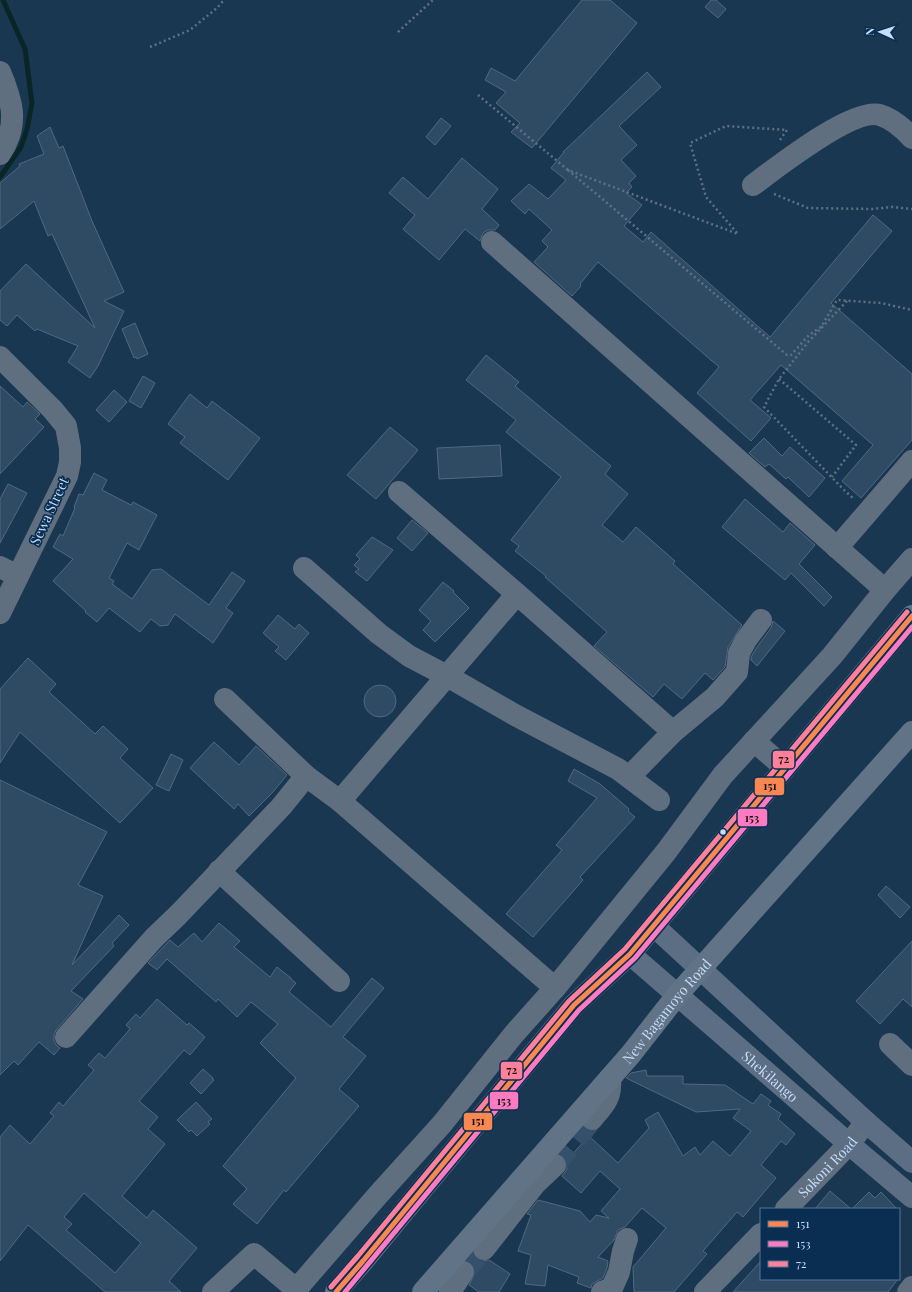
<svg xmlns="http://www.w3.org/2000/svg" width="912" height="1292" viewBox="0 0 912 1292" font-family="'Playfair Display',serif">
<style>
.lines{fill:none;stroke-linecap:round;stroke-linejoin:round}
.stream{stroke:#0a2526;stroke-width:5}
.building{fill:#2f4b64;stroke:#52687f;fill-rule:evenodd}
.minor-tunnel{stroke:#34506a;stroke-width:22;stroke-dasharray:22 11;stroke-linecap:butt}
.path{stroke:#607080;stroke-width:2.5;stroke-dasharray:2 3;stroke-linecap:butt}
.minor{stroke:#606f7f;stroke-width:22}
.major{stroke:#5b6e83;stroke-width:22}
.highway{stroke:#617487;stroke-width:22}
.bus-1-casing{stroke:#092e52;stroke-width:8}
.bus-2-casing{stroke:#092e52;stroke-width:8}
.bus-3-casing{stroke:#092e52;stroke-width:8}
.bus-1{stroke:#f88751;stroke-width:5}
.bus-2{stroke:#fe7ac1;stroke-width:5}
.bus-3{stroke:#ff8098;stroke-width:5}
.bus-dot{fill:#c4defb;stroke:#092e52;stroke-width:1.5}
.labels{text-anchor:middle;dominant-baseline:central;stroke-width:3.5;stroke-linejoin:round;paint-order:stroke}
.street-label{font-size:14px;fill:#c4defb;stroke:#092e52}
.line-badge{stroke:#092e52;stroke-width:1.5}
.pale-badge-label{font-size:11px;text-anchor:middle;font-weight:bold;fill:#111}
</style>
<rect width="100%" height="100%" fill="#1a3751"/>
<g class="lines">
<polyline class="stream" points="0,177 21,147 27,129 32,103 25,49 3,0"/>
</g>
<g class="building">
<polygon points="582,0 610,0 637,23 532,148 511,132 520,123 496,103 506,92 485,80 491,68 515,81"/>
<polygon points="711,0 716,0 726,9 718,18 705,7"/>
<polygon points="647,72 661,87 619,126 637,145 621,160 636,176 629,183 632,187 626,193 642,205 624,226 643,242 651,232 770,337 873,215 892,231 831,303 912,374 912,440 861,498 842,481 873,445 781,365 750,400 771,418 751,441 697,393 719,367 598,262 580,284 581,286 572,296 534,262 548,247 542,241 552,230 529,209 525,214 511,201 529,184 548,199 566,180 551,168 564,152 563,152"/>
<polygon points="441,118 451,126 435,145 426,137"/>
<polygon points="50,127 59,148 63,146 92,221 124,292 104,301 124,311 98,366 90,378 68,362 78,346 37,329 35,331 17,315 7,326 0,320 0,291 26,264 95,328 52,234 48,236 34,201 0,229 0,183 20,166 19,164 44,154 37,136"/>
<polygon points="462,158 498,189 482,209 499,225 495,230 488,230 483,233 480,241 465,229 439,260 403,229 415,215 389,193 403,177 428,199"/>
<polygon points="135,323 148,354 137,359 136,357 134,358 122,329"/>
<polygon points="486,355 519,382 515,386 611,466 605,474 628,494 602,525 623,542 636,527 675,561 673,564 742,625 728,647 725,667 713,680 705,673 682,699 664,684 653,697 594,646 607,632 545,577 546,576 515,551 519,546 511,540 561,477 506,432 516,420 466,380"/>
<polygon points="143,376 155,383 141,408 129,401"/>
<polygon points="0,386 23,407 27,402 40,414 35,419 44,427 0,474"/>
<polygon points="114,390 127,402 109,422 96,410"/>
<polygon points="190,394 207,408 212,401 260,438 228,480 180,443 185,437 168,424"/>
<polygon points="390,427 418,450 376,499 347,475"/>
<polygon points="764,438 782,456 790,447 825,478 809,497 788,477 786,479 769,464 765,467 749,453"/>
<polygon points="500,445 502,476 439,479 437,448"/>
<polygon points="94,473 107,480 102,490 131,505 133,502 157,515 139,550 127,543 109,578 114,581 112,584 132,599 152,570 161,569 209,605 232,572 245,581 226,608 233,613 213,643 175,614 168,625 160,626 151,619 140,632 109,608 97,622 85,612 86,611 53,581 73,559 53,547 60,534 63,536 75,508 74,507 79,494 83,495"/>
<polygon points="8,484 27,493 0,543 0,499"/>
<polygon points="745,499 783,532 790,523 815,545 799,564 832,597 824,606 791,573 785,580 722,527"/>
<polygon points="412,520 428,533 412,551 397,538"/>
<polygon points="372,537 393,550 367,581 355,572 359,569 354,565 360,559 356,555"/>
<polygon points="443,582 454,591 453,592 469,608 435,642 423,630 431,621 419,610"/>
<polygon points="278,615 295,629 299,624 309,633 286,660 275,651 279,647 263,633"/>
<polygon points="773,621 785,631 757,666 751,660 751,657 757,647 771,628"/>
<polygon points="28,658 56,684 49,692 95,734 103,726 128,749 120,758 153,788 120,823 20,732 0,763 0,689"/>
<circle cx="380" cy="701" r="16"/>
<polygon points="214,742 239,765 256,746 287,775 273,792 249,816 238,804 234,809 190,768"/>
<polygon points="171,754 183,760 169,791 156,785"/>
<polygon points="574,769 600,784 629,809 628,811 635,817 580,877 583,880 533,937 506,914 562,850 556,845 597,798 568,781"/>
<polygon points="0,780 107,832 78,885 103,896 72,965 119,915 129,925 112,943 114,946 71,991 83,999 57,1029 54,1034 54,1041 57,1046 60,1048 54,1055 39,1042 18,1065 14,1061 0,1075"/>
<polygon points="886,886 910,907 900,918 878,895"/>
<polygon points="219,923 240,941 234,947 270,977 277,967 291,978 291,979 296,983 289,992 331,1027 372,978 384,988 343,1037 366,1056 339,1089 359,1106 286,1192 284,1190 257,1224 233,1204 247,1189 223,1166 296,1078 277,1060 260,1043 278,1024 251,1002 237,1017 218,999 216,1002 167,959 157,970 148,963 170,940 178,947 194,933 202,942"/>
<polygon points="912,941 912,1007 903,999 880,1024 856,1001"/>
<path d="M157 999 187 1025 189 1023 205 1037 190 1055 184 1050 139 1101 158 1117 148 1129 165 1144 122 1196 147 1218 153 1210 197 1248 169 1281 181 1292H105L28 1225 0 1261V1137L10 1125 30 1144 54 1116 50 1113 59 1102 63 1106 94 1070 88 1065 99 1053 105 1058 130 1029 126 1025 136 1014 140 1018ZM84 1193 141 1243 115 1273 66 1230 72 1224 64 1217Z"/>
<polygon points="203,1069 213,1078 212,1079 214,1080 201,1094 190,1083"/>
<polygon points="646,1070 647,1076 683,1076 683,1084 725,1085 753,1104 761,1094 771,1101 768,1105 781,1114 778,1119 795,1134 786,1145 781,1141 761,1165 776,1178 743,1217 737,1212 703,1251 707,1254 674,1292 634,1292 633,1267 666,1228 642,1208 625,1227 618,1230 614,1240 598,1257 608,1261 607,1268 603,1278 592,1284 591,1288 577,1283 579,1277 548,1265 545,1286 525,1284 531,1255 518,1251 531,1215 527,1214 538,1200 580,1211 590,1222 596,1215 609,1218 601,1211 620,1189 600,1171 581,1193 562,1176 567,1169 566,1161 589,1136 618,1163 649,1128 645,1120 658,1112 683,1156 695,1147 700,1155 713,1141 730,1156 751,1131 733,1118 740,1109 696,1112 626,1078 631,1073"/>
<polygon points="196,1102 212,1119 208,1122 210,1124 197,1136 191,1130 189,1132 177,1120"/>
<polygon points="830,1191 851,1209 815,1209"/>
<polygon points="869,1192 875,1198 881,1192 897,1209 852,1209"/>
<polygon points="476,1259 482,1261 489,1260 510,1274 499,1292 479,1292 469,1285 475,1273 474,1267 472,1264"/>
<polygon points="761,1261 761,1279 898,1279 888,1292 733,1292"/>
</g>
<g class="lines">
<g class="minor-tunnel">
<polyline points="555,1165 592,1119"/>
<polyline points="463,1272 484,1249"/>
</g>
<g class="path">
<polyline points="398,32 433,0"/>
<polyline points="150,47 190,30 217,8 224,0"/>
<polyline points="478,95 568,170"/>
<polyline points="780,140 787,130 726,126 690,143 706,197 738,234 568,170 787,355 791,355 809,335 821,327 837,300 881,303 912,310"/>
<polyline points="774,194 808,208 872,209 892,207 912,209"/>
<polyline points="847,301 809,341 779,379 764,407 844,490 854,499"/>
<polyline points="779,379 856,445 832,477"/>
</g>
<g class="minor">
<path d="M0 72C5 83 13 106 12 118 12 130 7 144 0 154"/>
<path d="M753 185C776 168 853 107 880 115 893 119 903 128 912 138"/>
<polyline points="492,242 885,590"/>
<polyline points="0,357 53,410 66,426 70,448 70,462 67,476 0,613"/>
<polyline points="399,492 517,594 673,732"/>
<polyline points="837,548 912,461"/>
<polyline points="0,567 18,576"/>
<polyline points="304,568 379,634 409,656 447,676 515,715 618,769 659,800"/>
<polyline points="225,699 306,776 340,801 555,988"/>
<polyline points="754,741 785,768"/>
<polyline points="629,777 673,732 715,697 737,672 739,653 746,640 761,620"/>
<polyline points="340,801 517,594"/>
<polyline points="219,871 339,981"/>
<polyline points="66,1037 154,938 178,915 281,807 306,776"/>
<polyline points="890,1044 912,1065"/>
<path d="M592 1119C604 1105 612 1098 610 1078"/>
<path id="s1" d="M786 1209 849 1144 866 1122"/>
<polyline points="484,1249 535,1184 555,1165"/>
<polyline points="213,1292 254,1254 291,1285"/>
<polyline points="294,1292 378,1195 442,1124 514,1034 555,988 666,852 723,775 832,656 885,590 912,559"/>
<polyline points="450,1292 463,1272"/>
<polyline points="602,1292 612,1288 619,1272 623,1251 627,1239"/>
<polyline points="705,1292 761,1234"/>
<polyline points="908,1292 912,1287"/>
</g>
<g class="major">
<polyline points="654,926 866,1122 912,1162"/>
<path id="s2" d="M630 954 849 1144 912 1197"/>
</g>
<g class="highway">
<polyline points="336,1292 363,1261 574,1005 630,954 912,616"/>
<path id="s3" d="M423 1292 631 1054 678 994 912 732"/>
</g>
<g class="bus-1-casing">
<polyline id="bus-1" points="336,1292 363,1261 574,1005 630,954 912,616"/>
</g>
<g class="bus-2-casing">
<polyline id="bus-2" points="345,1292 579,1010 635,958 912,627"/>
</g>
<g class="bus-3-casing">
<polyline id="bus-3" points="331,1287 358,1256 569,1001 625,949 907,612"/>
</g>
<use href="#bus-1" class="bus-1"/>
<use href="#bus-2" class="bus-2"/>
<use href="#bus-3" class="bus-3"/>
</g>
<circle class="bus-dot" cx="723" cy="832" r="3.5"/>
<g class="labels">
<g class="street-label">
<text transform="translate(49 511) rotate(-65)">Sewa Street</text>
<text stroke="none"><textPath href="#s3" startOffset="372">New Bagamoyo Road</textPath></text>
<text stroke="none"><textPath href="#s2" startOffset="186">Shekilango</textPath></text>
<text stroke="none"><textPath href="#s1" startOffset="59">Sokoni Road</textPath></text>
</g>
</g>
<g class="line-badge">
<rect x="772" y="750" width="23" height="19" rx="4" fill="#ff8098"/>
<rect x="754" y="777" width="31" height="19" rx="4" fill="#f88751"/>
<rect x="737" y="808" width="31" height="19" rx="4" fill="#fe7ac1"/>
<rect x="500" y="1061" width="23" height="19" rx="4" fill="#ff8098"/>
<rect x="489" y="1091" width="30" height="19" rx="4" fill="#fe7ac1"/>
<rect x="463" y="1112" width="30" height="19" rx="4" fill="#f88751"/>
</g>
<g class="pale-badge-label">
<text x="784" y="763">72</text>
<text x="770" y="790">151</text>
<text x="752" y="822">153</text>
<text x="512" y="1074">72</text>
<text x="504" y="1105">153</text>
<text x="478" y="1125">151</text>
</g>
<rect x="760" y="1208" width="140" height="72" fill="#092e52" stroke="#547496"/>
<rect x="768" y="1221" width="20" height="6" fill="#f88751" stroke="#547496"/>
<text x="796" y="1228" font-size="12" fill="#c4defb">151</text>
<rect x="768" y="1241" width="20" height="6" fill="#fe7ac1" stroke="#547496"/>
<text x="796" y="1248" font-size="12" fill="#c4defb">153</text>
<rect x="768" y="1261" width="20" height="6" fill="#ff8098" stroke="#547496"/>
<text x="796" y="1268" font-size="12" fill="#c4defb">72</text>
<g transform="translate(880 32) rotate(273)" stroke="#092e52" stroke-width="3" paint-order="stroke">
<path d="M0-3L7 15L0 10L-7 15Z" fill="#c4defb"/>
<text y="-6" font-size="11" font-weight="bold" text-anchor="middle" fill="#c4defb">N</text>
</g>
</svg>
